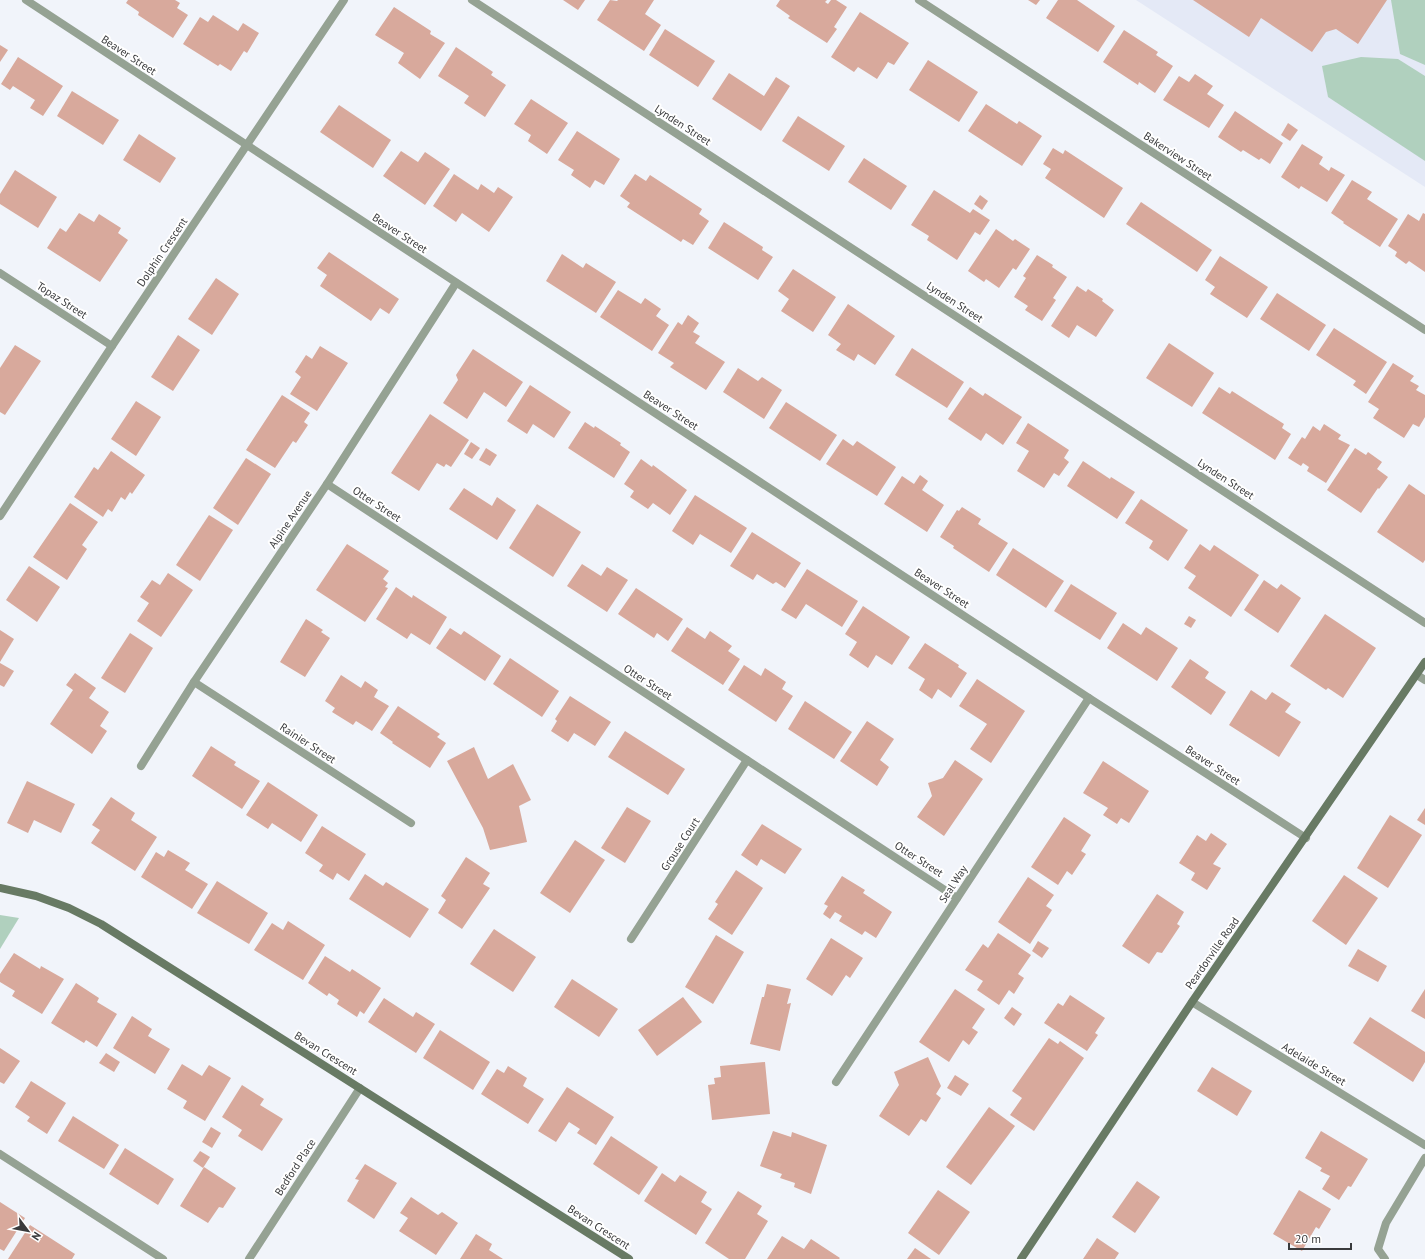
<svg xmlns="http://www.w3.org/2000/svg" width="1425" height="1259" viewBox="0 0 1425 1259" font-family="'PT Sans',sans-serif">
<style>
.built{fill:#e4e9f6}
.green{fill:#b0d0be}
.building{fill:#d8a99c}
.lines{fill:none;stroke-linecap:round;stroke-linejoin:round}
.street{stroke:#95a293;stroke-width:8}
.secondary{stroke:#687a64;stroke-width:8}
.labels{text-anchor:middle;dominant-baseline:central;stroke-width:4;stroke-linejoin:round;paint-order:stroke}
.street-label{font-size:11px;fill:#393a3c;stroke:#fff}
</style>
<rect width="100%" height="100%" fill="#f1f4fa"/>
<polygon class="built" points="1136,0 1425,0 1425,187"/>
<g class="green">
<polygon points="1391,0 1425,0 1425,65 1400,54"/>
<polygon points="1361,57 1398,59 1425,76 1425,161 1328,97 1322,66"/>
<polygon points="0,915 19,918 0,949"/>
</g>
<g class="building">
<polygon points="128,0 175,0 180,3 177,8 188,15 173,38 138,15 139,12 126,3"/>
<polygon points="563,0 585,0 578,10"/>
<polygon points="610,0 617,1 618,0 654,0 645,14 661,25 644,51 597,20"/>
<polygon points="780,0 827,0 825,2 828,4 831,0 836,0 847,7 834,27 837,29 827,43 788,18 790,16 776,6"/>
<polygon points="1028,0 1040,0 1036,5"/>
<polygon points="1058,0 1077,0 1115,26 1098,52 1046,18"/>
<polygon points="1193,0 1387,0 1358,44 1336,29 1326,32 1312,52 1261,18 1249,37"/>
<polygon points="394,7 431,31 430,34 445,43 420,79 398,63 404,53 375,35"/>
<polygon points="860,12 909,43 894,65 888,62 877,79 858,67 854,72 831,57"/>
<polygon points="213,15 238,31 243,23 259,33 247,53 244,51 231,71 220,64 218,66 183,44 200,17 208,22"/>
<polygon points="665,29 715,61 698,87 649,55"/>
<polygon points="1124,30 1158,52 1156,55 1173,66 1155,93 1139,82 1138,85 1103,62"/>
<polygon points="0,45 8,50 0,62"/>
<polygon points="456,47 493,72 491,75 506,85 485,117 464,103 469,96 438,76"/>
<polygon points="18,57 63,86 43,116 30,108 35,100 13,86 10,90 1,84"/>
<polygon points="928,60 978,92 959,122 909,90"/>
<polygon points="729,73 764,96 776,77 790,86 761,131 712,99"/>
<polygon points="1195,74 1213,86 1207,94 1224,105 1209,128 1163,100 1179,76 1189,82"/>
<polygon points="72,91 119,120 103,145 57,116"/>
<polygon points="531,99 568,123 547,154 528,141 531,135 514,124"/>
<polygon points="986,104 1017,124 1019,121 1042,136 1022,166 968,131"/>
<polygon points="339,105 391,140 373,168 320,132"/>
<polygon points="1235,111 1283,143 1270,164 1261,158 1259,160 1243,150 1241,152 1218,137"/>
<polygon points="798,116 845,146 829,171 782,141"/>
<polygon points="1288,123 1298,130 1290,141 1281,135"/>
<polygon points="577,131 620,159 604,185 595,180 590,188 571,175 574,170 558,160"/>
<polygon points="139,134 176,158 160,183 123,160"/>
<polygon points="1302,144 1323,157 1319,164 1329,171 1331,167 1345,175 1327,202 1301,186 1299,189 1281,177"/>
<polygon points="1053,148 1063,154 1065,150 1123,188 1104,218 1045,178 1051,169 1043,164"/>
<polygon points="401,151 418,162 425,152 450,169 425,205 383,176"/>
<polygon points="864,158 907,186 891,210 848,182"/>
<polygon points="15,170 57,197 38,228 0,204 0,194"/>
<polygon points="454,174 478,190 481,184 494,193 498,187 513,197 489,232 462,213 456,222 433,206"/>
<polygon points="635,174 646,181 650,175 702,209 699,214 709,221 693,245 683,239 681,242 627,207 630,203 620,196"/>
<polygon points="1352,180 1372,192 1367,199 1398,219 1380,247 1343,223 1344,222 1331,213"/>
<polygon points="934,190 970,213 973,209 990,220 980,235 975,232 957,260 927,240 929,236 911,225"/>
<polygon points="980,195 988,201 982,210 974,204"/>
<polygon points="1141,202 1212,250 1197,272 1126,224"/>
<polygon points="79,213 94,222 99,214 121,228 118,233 128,240 100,282 47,248 60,228 66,232"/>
<polygon points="1423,213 1425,214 1425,272 1409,261 1406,264 1395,256 1397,252 1388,246 1408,214 1419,221"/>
<polygon points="724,222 763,247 762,250 773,257 758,280 708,248"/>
<polygon points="996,229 1013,241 1015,239 1030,249 1016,270 1013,268 999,288 986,279 984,282 968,271"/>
<polygon points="329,252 399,299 389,314 380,308 371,321 320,286 327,275 317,268"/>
<polygon points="562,254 583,268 586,263 616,282 596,313 546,281"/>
<polygon points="1037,255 1053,265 1052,267 1067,277 1053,298 1056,300 1042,321 1025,310 1028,306 1014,297 1026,278 1023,276"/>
<polygon points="1220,256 1268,287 1247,318 1210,294 1215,287 1205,280"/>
<polygon points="793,269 836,297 813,332 781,311 789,299 778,291"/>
<polygon points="216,278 239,294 212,335 188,319"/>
<polygon points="1077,286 1086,292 1088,289 1103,299 1102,301 1114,310 1096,337 1077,325 1069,338 1051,326"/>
<polygon points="618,290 641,304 645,298 661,309 656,316 669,325 652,351 600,317"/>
<polygon points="1277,293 1326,325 1309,351 1260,319"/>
<polygon points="848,304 895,336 875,365 858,354 854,361 836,350 841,344 828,335"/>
<polygon points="688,315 699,323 693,332 700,336 695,343 725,362 706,390 670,367 674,363 658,353 678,322 682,325"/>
<polygon points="1334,328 1387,362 1366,394 1353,385 1356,381 1316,355"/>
<polygon points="178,335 200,350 173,391 151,377"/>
<polygon points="1169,343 1214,373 1192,407 1146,378"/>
<polygon points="15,345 41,361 5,415 0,412 0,368"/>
<polygon points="320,346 348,363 317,411 290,394 301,377 295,372 306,355 312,359"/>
<polygon points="912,348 964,382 947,408 895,375"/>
<polygon points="473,349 523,382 506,407 484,392 467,419 443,403 458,380 456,375"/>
<polygon points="1393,363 1414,376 1410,381 1419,386 1416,390 1425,395 1425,417 1419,427 1413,424 1404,438 1373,418 1379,409 1368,402"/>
<polygon points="738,368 758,381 762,377 782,390 764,419 723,392"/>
<polygon points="530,385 571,412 554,438 533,424 527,434 507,421"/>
<polygon points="970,387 983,396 985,393 1022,417 1003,445 986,433 981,441 948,419"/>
<polygon points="1219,387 1230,394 1232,391 1284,424 1282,428 1291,434 1275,460 1202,413"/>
<polygon points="282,395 310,413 304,422 308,425 296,443 293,441 275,468 246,450"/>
<polygon points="136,401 161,417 136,456 111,439"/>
<polygon points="786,402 837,435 820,461 769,428"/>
<polygon points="430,414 469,440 451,467 446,464 444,467 437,463 419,491 391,473"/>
<polygon points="585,422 594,428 595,426 621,443 620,445 630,452 614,478 568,448"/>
<polygon points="1028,423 1069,450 1064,458 1069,462 1059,476 1054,473 1044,488 1017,471 1029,451 1016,443"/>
<polygon points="1324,424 1341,435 1338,439 1350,445 1326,483 1307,471 1309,467 1303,463 1301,466 1288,458 1302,437 1305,439 1313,426 1320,431"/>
<polygon points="843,439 853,446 857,441 896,467 877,496 826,464"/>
<polygon points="471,442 480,448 472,459 464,454"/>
<polygon points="486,448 497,455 490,466 479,460"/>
<polygon points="1355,448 1366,455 1368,452 1382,462 1377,469 1388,477 1379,489 1378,488 1361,513 1327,490"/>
<polygon points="111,451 145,475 132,494 130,492 125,500 121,497 112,512 108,509 103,517 74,497 94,467 98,470"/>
<polygon points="246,458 271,474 238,525 213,508"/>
<polygon points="641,459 652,467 653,465 687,490 670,515 653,503 648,509 630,497 634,491 624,484"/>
<polygon points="1083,461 1110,479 1111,477 1135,492 1117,519 1067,486"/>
<polygon points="920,475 928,481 922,490 944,505 927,532 884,504 902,476 914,484"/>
<polygon points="1409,484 1425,495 1425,560 1423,563 1377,532"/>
<polygon points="464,488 492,506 497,497 516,510 497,540 449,509"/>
<polygon points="695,495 747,528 731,553 700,534 693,545 672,531"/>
<polygon points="1141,499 1188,530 1168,561 1149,548 1153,541 1125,523"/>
<polygon points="70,503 98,522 82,545 87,549 67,580 33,557"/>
<polygon points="537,504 581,532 553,577 509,548"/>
<polygon points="962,507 981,519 978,524 1008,543 989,572 953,548 954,546 940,537 957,510 959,511"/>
<polygon points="209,515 233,530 200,581 176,565"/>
<polygon points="752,532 801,563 785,588 776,582 773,584 757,574 753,580 730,566"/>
<polygon points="347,544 389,571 383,579 388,583 385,587 388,588 365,622 316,590"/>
<polygon points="1200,544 1210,551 1214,545 1259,575 1231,617 1188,588 1196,576 1184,568"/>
<polygon points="1013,548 1064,581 1046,608 996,575"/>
<polygon points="582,564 601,576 607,567 628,580 607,612 567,586"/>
<polygon points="29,566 60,587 37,622 6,600"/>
<polygon points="807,569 858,601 842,627 806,604 796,619 781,610"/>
<polygon points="168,573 193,590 161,637 137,621 149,603 140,597 152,580 160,585"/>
<polygon points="1264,580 1277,589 1281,584 1301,598 1278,633 1244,610"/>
<polygon points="1071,584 1117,613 1100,640 1054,611"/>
<polygon points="396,587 412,598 413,595 447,617 430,645 411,633 407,639 376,619"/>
<polygon points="636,588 683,619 668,641 657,633 654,638 618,614"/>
<polygon points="863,606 910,637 892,665 876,655 868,668 849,655 857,642 845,634"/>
<polygon points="1325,614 1376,648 1343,698 1328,688 1326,690 1290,666"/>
<polygon points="1189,616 1196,620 1191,628 1184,624"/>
<polygon points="306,619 323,630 321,632 330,638 305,677 280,662"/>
<polygon points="1123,623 1141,635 1146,627 1178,648 1157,681 1107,648"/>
<polygon points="687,627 705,639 710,631 732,646 728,651 740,659 723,685 671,651"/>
<polygon points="450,628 461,635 464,631 501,656 485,681 436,648"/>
<polygon points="0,630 14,639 0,662"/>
<polygon points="130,633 153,648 125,693 101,678"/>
<polygon points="925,643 959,665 958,667 967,673 951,698 938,689 932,699 919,690 925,679 908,668"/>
<polygon points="510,658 559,691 542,717 493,684"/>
<polygon points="1190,659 1209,672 1205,678 1226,692 1211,715 1171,687"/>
<polygon points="0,663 14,671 4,687 0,685"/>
<polygon points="744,665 761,676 765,668 786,682 782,689 793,696 776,722 728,690"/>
<polygon points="75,673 96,688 89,698 109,712 100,726 107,731 92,754 50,724 73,690 66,685"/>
<polygon points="341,675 361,688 365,681 378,690 374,697 389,706 372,731 356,721 353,725 332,712 335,708 325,701"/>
<polygon points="977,679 1025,711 991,763 970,749 987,724 959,706"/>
<polygon points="1251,690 1266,700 1272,692 1291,704 1285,712 1301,722 1279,757 1229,725"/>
<polygon points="570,696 611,722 595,746 574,733 568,742 551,731 557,721 555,719"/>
<polygon points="805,701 852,732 834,759 788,729"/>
<polygon points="398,706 440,734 437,737 446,743 430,768 392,743 393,742 380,733"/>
<polygon points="867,721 894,739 880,760 889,767 877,786 840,761"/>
<polygon points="625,731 685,769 668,795 608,757"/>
<polygon points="211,746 236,762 234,765 260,781 242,809 192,776"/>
<polygon points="474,747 488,779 513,764 531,800 519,806 527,842 490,850 483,828 447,761"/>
<polygon points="955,760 983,779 944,836 917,817 932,796 928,783 943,778"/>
<polygon points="1103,761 1149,791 1129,823 1121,818 1117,824 1103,815 1108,808 1083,793"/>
<polygon points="27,781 75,804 61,833 34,820 28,833 7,823"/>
<polygon points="268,782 318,815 301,842 272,823 268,829 246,815"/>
<polygon points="111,797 135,813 131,820 157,837 135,871 91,843 100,830 92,825"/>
<polygon points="627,807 651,821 625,863 601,848"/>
<polygon points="1425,808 1425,825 1417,820"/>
<polygon points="1390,815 1422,835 1388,888 1357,868"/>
<polygon points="1064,817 1091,835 1081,851 1086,854 1072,875 1067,871 1058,885 1031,867"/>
<polygon points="762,824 802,849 785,874 761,859 757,866 741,855"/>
<polygon points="322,826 366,854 349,881 337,873 333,880 319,871 323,865 305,853"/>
<polygon points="1211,833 1227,844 1213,864 1221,868 1207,890 1191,880 1195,873 1179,863 1197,835 1206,841"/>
<polygon points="575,840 605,860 570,913 540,893"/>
<polygon points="168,850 190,863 185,870 208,884 192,909 141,877 156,852 164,857"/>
<polygon points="466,857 490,873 483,884 490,888 462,929 438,913 446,900 441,896"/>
<polygon points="736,870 763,888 732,935 708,919 718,904 715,902"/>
<polygon points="365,874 383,886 386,882 429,909 410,938 349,899"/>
<polygon points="1344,875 1378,898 1346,945 1312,921"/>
<polygon points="842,876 865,890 863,893 892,912 876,938 865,931 862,935 839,921 842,916 835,912 830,919 823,914 828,906 824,904"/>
<polygon points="1028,877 1054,895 1046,906 1052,910 1030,944 998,922"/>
<polygon points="217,881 268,913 249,944 197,913"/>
<polygon points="1157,894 1184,912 1177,924 1180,926 1162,953 1157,952 1149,964 1122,946"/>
<polygon points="288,921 325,945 303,980 254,950 272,923 283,930"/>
<polygon points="494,929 536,957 513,992 470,964"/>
<polygon points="998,933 1031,955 1018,974 1024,978 1014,994 1009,990 999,1005 977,990 983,981 965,970 983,944 988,948"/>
<polygon points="716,935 744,952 713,1004 685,987"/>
<polygon points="831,938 863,958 850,978 846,975 832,996 806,979"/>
<polygon points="1038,941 1049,948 1042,958 1032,951"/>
<polygon points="1358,949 1387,966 1378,982 1348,966"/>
<polygon points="14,953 40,969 41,966 64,979 42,1014 12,996 15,991 0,982 0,974"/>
<polygon points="325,956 350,972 352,969 381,988 364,1014 360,1011 357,1017 337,1004 339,1000 329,993 327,996 308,983"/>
<polygon points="572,979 618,1009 599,1037 554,1007"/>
<polygon points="76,983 99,998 97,1002 117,1014 97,1047 86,1040 84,1043 51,1023"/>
<polygon points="767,984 791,989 787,1004 791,1003 780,1051 750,1044 762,997 764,997"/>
<polygon points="955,989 985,1009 972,1028 978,1032 969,1045 963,1040 949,1062 919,1042"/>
<polygon points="1425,989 1425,1019 1411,1011"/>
<polygon points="1070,995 1105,1018 1095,1033 1098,1035 1087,1051 1044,1023 1058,1003 1063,1006"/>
<polygon points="683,997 702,1022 657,1056 638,1030"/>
<polygon points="384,998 413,1017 416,1012 435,1024 416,1053 368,1022"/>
<polygon points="1012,1007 1022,1014 1014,1026 1004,1018"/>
<polygon points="132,1016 152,1029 148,1036 170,1049 155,1074 113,1048"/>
<polygon points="1370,1017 1425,1052 1425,1062 1413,1082 1353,1043"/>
<polygon points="440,1030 490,1062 473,1090 423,1058"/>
<polygon points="1049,1038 1058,1044 1060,1041 1084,1058 1034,1131 1010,1115 1022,1098 1012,1091"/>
<polygon points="0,1048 20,1061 4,1084 0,1082"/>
<polygon points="106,1053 120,1062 114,1072 99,1063"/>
<polygon points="928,1057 941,1086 936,1094 941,1098 926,1122 921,1119 909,1136 879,1116 899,1085 894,1072"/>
<polygon points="765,1062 770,1114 712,1120 708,1085 715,1084 714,1078 721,1077 720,1066"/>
<polygon points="182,1064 202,1076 209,1065 231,1078 205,1121 183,1108 187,1101 167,1089"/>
<polygon points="508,1066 527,1078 523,1086 544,1099 528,1124 481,1094 497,1069 504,1073"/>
<polygon points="1212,1067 1252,1091 1237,1116 1197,1091"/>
<polygon points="955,1075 969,1084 961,1096 947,1088"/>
<polygon points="31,1081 66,1103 47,1134 27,1121 30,1117 15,1107"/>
<polygon points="242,1085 264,1099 260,1105 283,1119 262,1151 238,1136 242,1130 222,1117"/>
<polygon points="567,1087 614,1117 596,1145 577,1133 580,1129 569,1122 556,1142 538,1131"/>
<polygon points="989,1107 1015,1126 971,1185 946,1167"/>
<polygon points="73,1116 119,1145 104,1169 58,1141"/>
<polygon points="211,1127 221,1133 212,1148 202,1142"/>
<polygon points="773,1131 791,1137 792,1132 827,1145 811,1194 794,1187 795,1183 780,1178 782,1174 760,1166"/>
<polygon points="1321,1131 1368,1159 1351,1187 1348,1186 1339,1200 1322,1189 1330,1176 1320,1171 1322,1168 1305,1158"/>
<polygon points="611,1136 658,1167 639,1195 593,1164"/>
<polygon points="125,1148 174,1179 158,1205 109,1174"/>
<polygon points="200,1151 210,1157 203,1168 193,1161"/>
<polygon points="365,1164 397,1183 374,1219 347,1201 359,1180 355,1179"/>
<polygon points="204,1167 236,1188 223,1208 219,1207 208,1223 180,1206"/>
<polygon points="662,1173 675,1182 680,1175 707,1192 701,1202 712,1209 696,1235 644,1201"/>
<polygon points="1137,1181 1160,1197 1135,1233 1112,1217"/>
<polygon points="938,1190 970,1212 939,1255 908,1233"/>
<polygon points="1299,1190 1331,1209 1319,1229 1316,1227 1302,1251 1273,1234"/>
<polygon points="738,1191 762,1206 757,1214 768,1221 745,1259 729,1259 705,1243"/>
<polygon points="411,1197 438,1215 442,1212 458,1223 436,1255 399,1231 408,1218 400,1213"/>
<polygon points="0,1202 25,1218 4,1251 0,1249"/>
<polygon points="30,1225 75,1254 72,1259 8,1259"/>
<polygon points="476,1234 492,1244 489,1250 503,1259 460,1259"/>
<polygon points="782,1236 804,1249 811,1239 840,1258 839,1259 767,1259"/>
<polygon points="1097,1238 1119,1253 1115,1259 1083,1259"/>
<polygon points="915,1248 931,1259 907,1259"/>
</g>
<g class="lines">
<g class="street">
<polyline points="26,0 1089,698 1306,838"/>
<polyline points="472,0 1425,623"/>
<polyline points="919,0 1425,330"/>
<polyline points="0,273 112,346"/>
<polyline points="327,484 957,898"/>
<polyline points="0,516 112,346 344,0"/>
<polyline points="1417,675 1425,680"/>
<polyline points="194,682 411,823"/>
<polyline points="141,766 194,682 327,484 456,283"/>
<polyline points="631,939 747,760"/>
<polyline points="1192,1002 1425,1145"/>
<polyline points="836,1082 1089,698"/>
<polyline points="0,1154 163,1259"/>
<polyline points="249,1259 360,1088"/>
<polyline points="1385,1259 1378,1249 1386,1223 1425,1158"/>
</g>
<g class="secondary">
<polyline points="0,888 36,896 69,908 101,924 629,1259"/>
<polyline points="1021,1259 1192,1002 1425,662"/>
</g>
</g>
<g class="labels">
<g class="street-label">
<text transform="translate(129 55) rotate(33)">Beaver Street</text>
<text transform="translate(683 125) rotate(33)">Lynden Street</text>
<text transform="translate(1178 156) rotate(33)">Bakerview Street</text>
<text transform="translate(400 233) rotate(33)">Beaver Street</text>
<text transform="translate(162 252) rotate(-56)">Dolphin Crescent</text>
<text transform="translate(62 300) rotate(33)">Topaz Street</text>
<text transform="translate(955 302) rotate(33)">Lynden Street</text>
<text transform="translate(671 410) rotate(33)">Beaver Street</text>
<text transform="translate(1226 479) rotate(33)">Lynden Street</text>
<text transform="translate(377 504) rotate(33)">Otter Street</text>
<text transform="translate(290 519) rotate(-56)">Alpine Avenue</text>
<text transform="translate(942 588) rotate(33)">Beaver Street</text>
<text transform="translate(648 682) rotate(33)">Otter Street</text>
<text transform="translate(308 743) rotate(33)">Rainier Street</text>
<text transform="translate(1213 765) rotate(33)">Beaver Street</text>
<text transform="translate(680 844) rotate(-57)">Grouse Court</text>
<text transform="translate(919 859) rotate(33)">Otter Street</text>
<text transform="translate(953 884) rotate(-57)">Seal Way</text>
<text transform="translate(1212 953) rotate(-55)">Peardonville Road</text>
<text transform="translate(326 1053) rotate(32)">Bevan Crescent</text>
<text transform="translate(1314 1064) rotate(31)">Adelaide Street</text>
<text transform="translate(295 1167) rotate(-57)">Bedford Place</text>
<text transform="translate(599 1227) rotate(33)">Bevan Crescent</text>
</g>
</g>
<g transform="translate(28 1231) rotate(122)" stroke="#ffffff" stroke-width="3" paint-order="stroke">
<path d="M0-3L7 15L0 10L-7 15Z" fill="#393a3c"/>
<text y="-6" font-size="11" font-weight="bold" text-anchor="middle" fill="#393a3c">N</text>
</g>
<path d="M1289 1243v6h62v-6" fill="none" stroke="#393a3c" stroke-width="2"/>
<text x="1295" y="1243" font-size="12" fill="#393a3c" stroke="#ffffff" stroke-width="3" paint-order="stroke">20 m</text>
</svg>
